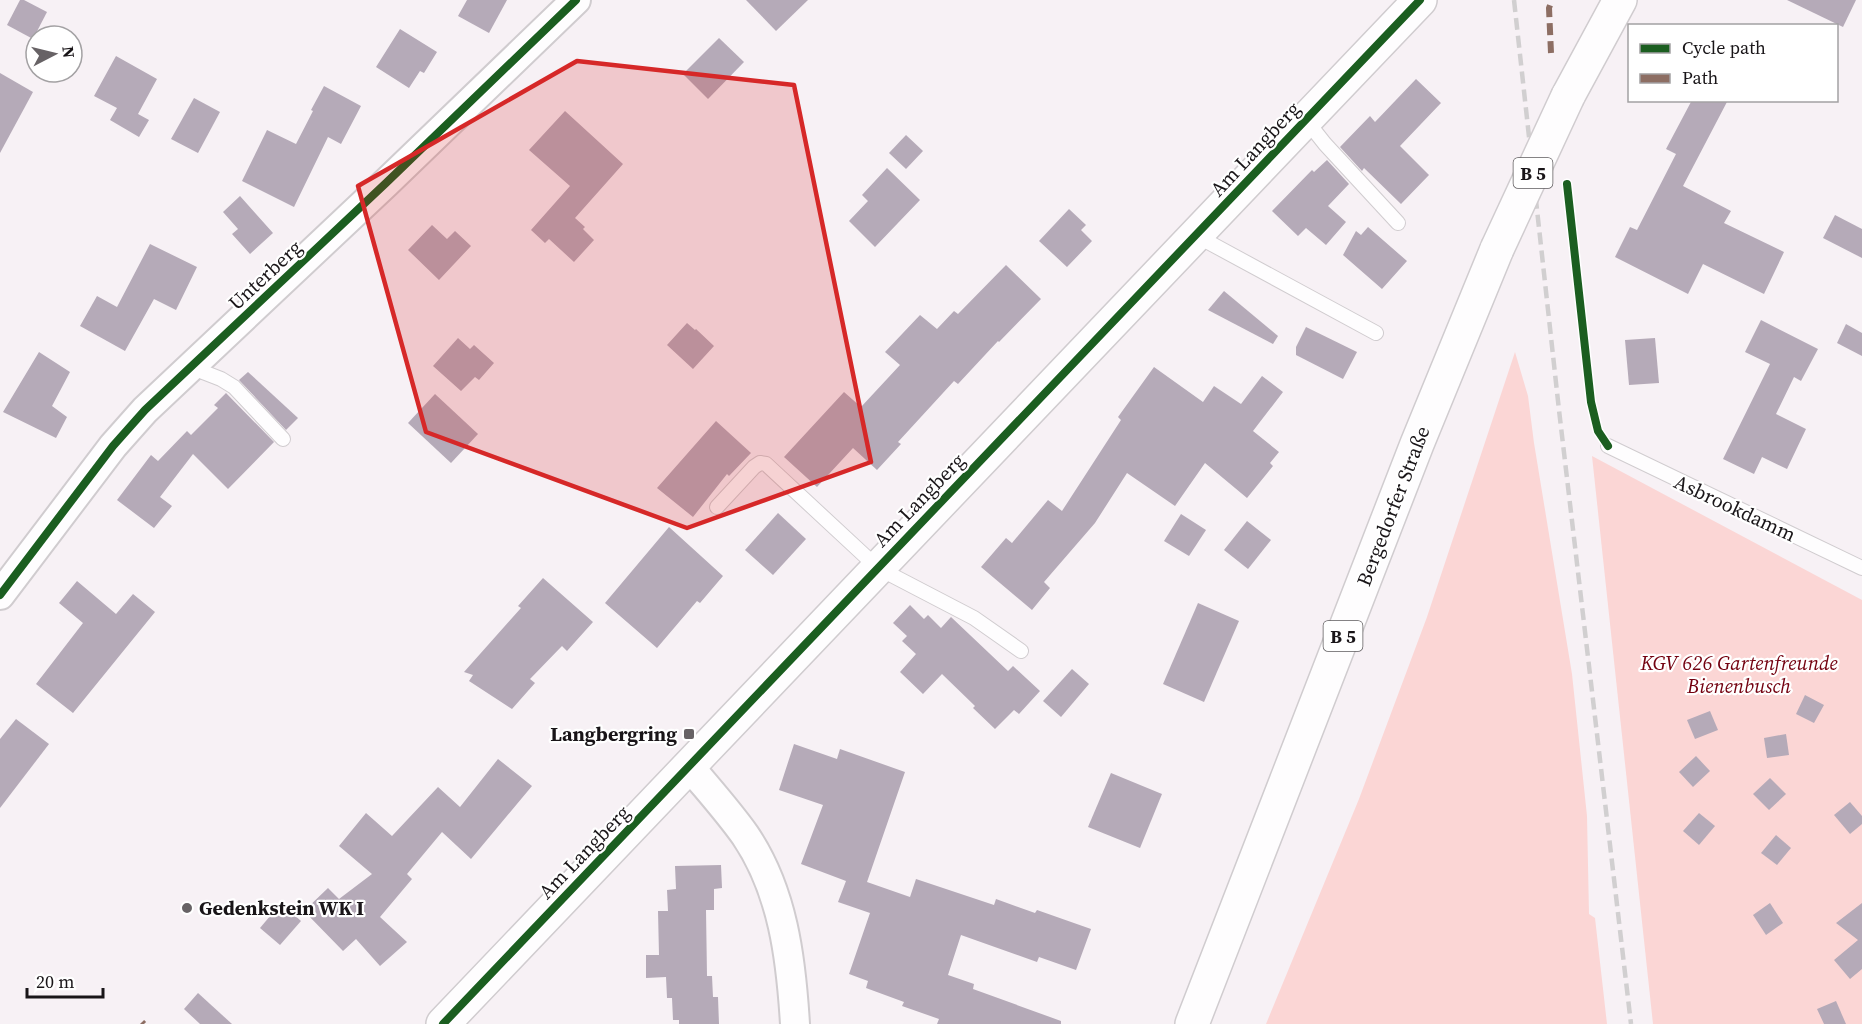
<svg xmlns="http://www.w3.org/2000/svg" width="1862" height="1024" viewBox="0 0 1862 1024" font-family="'Source Serif 4',serif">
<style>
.green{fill:#fbd6d5}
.building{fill:#b5aab8}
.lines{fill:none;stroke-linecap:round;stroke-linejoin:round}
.service-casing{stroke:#d0cccf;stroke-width:16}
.minor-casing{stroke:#d0cccf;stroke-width:32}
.tertiary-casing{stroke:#d0cccf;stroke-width:36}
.primary-casing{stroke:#d0cccf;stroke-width:36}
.service{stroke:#fefdfe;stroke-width:14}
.minor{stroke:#fefdfe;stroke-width:28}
.tertiary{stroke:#fefdfe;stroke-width:33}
.primary{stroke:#fefdfe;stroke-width:33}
.rail{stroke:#d1cfd0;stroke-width:4.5;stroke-dasharray:12 6;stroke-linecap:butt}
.primary-bridge-casing{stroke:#d0cccf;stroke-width:36;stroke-linecap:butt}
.primary-bridge{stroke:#fefdfe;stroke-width:33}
.quiet{stroke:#8d6e63;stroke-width:6;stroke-dasharray:12 6;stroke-linecap:butt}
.cycleway-casing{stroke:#fff;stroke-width:11}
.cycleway{stroke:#1b5e20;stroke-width:8}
.marked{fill:#d62828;fill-opacity:0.2;stroke:#d62828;stroke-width:4.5;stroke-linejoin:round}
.poi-dot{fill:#676265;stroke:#fff;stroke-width:2}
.labels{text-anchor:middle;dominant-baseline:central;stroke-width:4.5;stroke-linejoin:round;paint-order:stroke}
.shield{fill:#fff;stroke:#5e5b5d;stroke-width:1.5}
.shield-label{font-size:18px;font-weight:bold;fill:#191518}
.street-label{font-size:20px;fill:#191518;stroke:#fff}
.park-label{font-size:20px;font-style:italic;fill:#73000f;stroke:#fff}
.poi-label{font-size:20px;font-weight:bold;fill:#191518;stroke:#fff;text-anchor:end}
</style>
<rect width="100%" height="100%" fill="#f7f1f5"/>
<g class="green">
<polygon points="1515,352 1528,396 1534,443 1572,674 1587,816 1589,914 1595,918 1607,1024 1266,1024 1359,799 1427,617"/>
<polygon points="1592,456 1862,600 1862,1024 1653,1024"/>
</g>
<g class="building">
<polygon points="20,0 24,0 47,12 33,39 7,25"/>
<polygon points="467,0 507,0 489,33 458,16"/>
<polygon points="746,0 808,0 776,31"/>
<polygon points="1787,0 1856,0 1843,27"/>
<polygon points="400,29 437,52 424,73 420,71 409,88 376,67"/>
<polygon points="719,38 744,62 708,99 683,74"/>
<polygon points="116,56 157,79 138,114 149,120 139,137 110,120 117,108 94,96"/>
<polygon points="0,73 33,92 0,153"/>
<polygon points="1416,79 1441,103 1400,146 1429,175 1401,204 1364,168 1362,171 1340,147 1370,116 1375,122"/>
<polygon points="324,86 361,106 341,144 328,137 294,207 242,181 267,130 296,144 313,111 311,110"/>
<polygon points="194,98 220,112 198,153 171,139"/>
<polygon points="1692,100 1728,100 1683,186 1731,211 1724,223 1784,252 1764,294 1703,264 1688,294 1615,257 1630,227 1637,230 1676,154 1666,149"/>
<polygon points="565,111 623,164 575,218 585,227 583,229 594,240 574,262 549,239 545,243 531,230 570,186 529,150"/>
<polygon points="906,135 923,151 906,169 889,153"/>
<polygon points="1327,160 1349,184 1328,206 1346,222 1326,245 1306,228 1298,236 1272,211 1312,170 1314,172"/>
<polygon points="887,168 920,200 875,247 849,221 868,201 862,195"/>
<polygon points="240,196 273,233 250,254 232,234 238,229 223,212"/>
<polygon points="1069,209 1086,225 1081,230 1092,241 1067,267 1039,241"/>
<polygon points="1835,215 1862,229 1862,258 1823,238"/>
<polygon points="432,225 447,239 455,231 471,246 439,280 408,250"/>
<polygon points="1368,227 1407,261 1382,289 1343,255 1356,231 1361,235"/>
<polygon points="150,244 197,267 176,310 154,299 125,351 80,326 97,296 117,307"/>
<polygon points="1006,265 1041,299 999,342 998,341 958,384 954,381 898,442 901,444 877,470 853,448 817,487 784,457 844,392 861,407 900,365 885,352 920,315 937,329 954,311 958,314"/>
<polygon points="1224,291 1278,336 1273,344 1208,310"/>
<polygon points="1761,320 1818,349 1801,381 1794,377 1776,414 1806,429 1787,469 1762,457 1754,474 1723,459 1770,364 1745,352"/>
<polygon points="687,323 695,330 696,329 714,346 693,369 667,345"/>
<polygon points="1846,324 1862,333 1862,356 1837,343"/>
<polygon points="1306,327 1357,352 1343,379 1296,355 1296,347"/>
<polygon points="458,338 470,349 474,345 494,363 479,380 475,377 461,391 433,366"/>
<polygon points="1655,338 1659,383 1629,385 1625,340"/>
<polygon points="39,352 70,372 52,406 67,417 56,438 3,412"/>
<polygon points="1154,367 1203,402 1214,386 1241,404 1262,376 1283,392 1253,431 1279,452 1270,463 1273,466 1247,498 1205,463 1175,506 1127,473 1095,523 1044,582 1050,588 1032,610 981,567 1006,538 1012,543 1048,500 1062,511 1121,420 1118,417"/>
<polygon points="248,372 298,418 286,430 239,380"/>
<polygon points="226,393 274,442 228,489 193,454 160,497 172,506 154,528 117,500 151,455 158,461 187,431 191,435 218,408 214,405"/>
<polygon points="435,394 478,434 451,463 408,423"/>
<polygon points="716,421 751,453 729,476 727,474 693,517 657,488"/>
<polygon points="778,513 806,539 773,575 745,550"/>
<polygon points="1181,514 1206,530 1189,556 1164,541"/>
<polygon points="1247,521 1271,540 1248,569 1224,550"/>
<polygon points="669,527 723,576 700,603 697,601 657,648 605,603"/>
<polygon points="543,578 593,622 567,651 562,646 530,679 535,683 512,709 469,681 473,675 464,672 521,608 518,606"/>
<polygon points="77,581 116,614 133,594 155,612 73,713 36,684 83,623 59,603"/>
<polygon points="1198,603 1239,621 1204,702 1163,684"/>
<polygon points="910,605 924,619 928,615 941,628 951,617 1008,671 1013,666 1040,691 1019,714 1014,710 995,729 973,708 975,706 942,674 923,694 900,672 916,654 902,641 907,636 893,623"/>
<polygon points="1072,669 1089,684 1061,717 1043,701"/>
<polygon points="1805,695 1824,705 1814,723 1796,714"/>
<polygon points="1710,711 1718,730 1695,739 1687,720"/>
<polygon points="16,719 49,744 0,808 0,739"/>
<polygon points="1786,734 1789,755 1767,758 1764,738"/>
<polygon points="794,744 837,759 840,749 905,772 867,882 910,897 916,879 994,905 996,899 1035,913 1037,910 1091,929 1076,970 1039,957 1037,962 961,935 948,975 974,984 973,989 1061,1021 1061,1024 937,1024 939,1019 902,1006 904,1002 866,988 868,981 849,974 870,913 838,902 846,881 801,864 823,805 779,790"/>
<polygon points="1696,756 1710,771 1693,787 1679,772"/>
<polygon points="498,759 532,786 471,859 442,832 407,874 412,879 380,917 407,942 380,966 356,939 343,951 304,911 328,888 339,899 372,874 339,846 366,813 392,836 438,787 460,807"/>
<polygon points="1111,773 1162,794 1140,848 1088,827"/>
<polygon points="1770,778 1786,794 1769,810 1753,794"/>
<polygon points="1850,802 1862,816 1862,824 1850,834 1834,815"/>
<polygon points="1699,813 1715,826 1699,845 1683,831"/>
<polygon points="1776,835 1791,848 1777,865 1761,853"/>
<polygon points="721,865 722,888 714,889 714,910 706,910 707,976 712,976 713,997 718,997 719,1024 679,1024 679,1020 673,1020 672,998 667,998 666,977 646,978 646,955 659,955 658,911 668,911 667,890 676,889 675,866"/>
<polygon points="281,903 301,921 280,945 260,928"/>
<polygon points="1770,903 1783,923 1766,935 1753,915"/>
<polygon points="1862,903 1862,969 1850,979 1834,960 1858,940 1836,923"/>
<polygon points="198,993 232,1024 200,1024 184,1009"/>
<polygon points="1836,1001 1846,1024 1824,1024 1817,1009"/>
</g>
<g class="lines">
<g class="service-casing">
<g id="service">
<polyline points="1306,120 1325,144 1398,223"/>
<polyline points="1197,236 1376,333"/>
<polyline points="194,364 203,372 221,379 234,387 283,439"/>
<polyline points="1608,446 1862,568"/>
<polyline points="717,507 754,467 760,463 766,464 878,568 974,618 1021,651"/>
</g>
</g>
<g class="minor-casing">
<g id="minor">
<polyline points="0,595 113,446 145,410 386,183 576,0"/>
<path d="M689 766C708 789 728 811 745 835 783 891 791 958 795 1024"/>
</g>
</g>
<g class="tertiary-casing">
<polyline id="tertiary" points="443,1024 1420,0"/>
</g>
<g class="primary-casing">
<g id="primary">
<polyline points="1568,96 1620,0"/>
<polyline points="1192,1024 1417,444 1497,249"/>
</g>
</g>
<use href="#service" class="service"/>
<use href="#minor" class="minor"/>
<use href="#tertiary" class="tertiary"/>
<use href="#primary" class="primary"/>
<polyline class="rail" points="1514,0 1559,410 1631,1024"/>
<g class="primary-bridge-casing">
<polyline id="primary-bridge" points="1497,249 1568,96"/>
</g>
<use href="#primary-bridge" class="primary-bridge"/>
<g class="quiet">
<polyline points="1551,53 1549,8 1552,0"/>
<polyline points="142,1022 144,1024"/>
</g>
<g class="cycleway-casing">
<g id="cycleway">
<polyline points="1567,184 1591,402 1598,431 1608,446"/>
<polyline points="0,595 113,446 145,410 386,183 576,0"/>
<polyline points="443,1024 1420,0"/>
</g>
</g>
<use href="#cycleway" class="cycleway"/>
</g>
<path class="marked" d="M577 61 794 85 871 462 687 528 426 432 358 186Z"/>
<g class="poi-dot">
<rect x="683" y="728" width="12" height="12" rx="3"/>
<circle cx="187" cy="908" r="6"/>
</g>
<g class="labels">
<g class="shield">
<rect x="1513.5" y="158" width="39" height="30" rx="4.5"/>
<rect x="1323.5" y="621" width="39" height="30" rx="4.5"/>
</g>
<g class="shield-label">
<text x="1533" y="173">B 5</text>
<text x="1343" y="636">B 5</text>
</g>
<g class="street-label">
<text transform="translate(1255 149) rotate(-47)">Am Langberg</text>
<text transform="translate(265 275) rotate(-43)">Unterberg</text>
<text transform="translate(919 500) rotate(-46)">Am Langberg</text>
<text transform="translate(1393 506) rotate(-69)">Bergedorfer Straße</text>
<text transform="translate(1735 508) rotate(25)">Asbrookdamm</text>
<text transform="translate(584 852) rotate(-46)">Am Langberg</text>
</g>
<g class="park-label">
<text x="1739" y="663">KGV 626 Gartenfreunde<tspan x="1739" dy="23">Bienenbusch</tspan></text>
</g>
<g class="poi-label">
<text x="677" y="734">Langbergring</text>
<text x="199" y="908" text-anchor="start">Gedenkstein WK I</text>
</g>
</g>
<rect x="1628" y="24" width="210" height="78" fill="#ffffff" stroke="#a3a1a3" stroke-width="1.5"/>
<rect x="1640" y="44" width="30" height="9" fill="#1b5e20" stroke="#a3a1a3" stroke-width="1.5"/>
<text x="1682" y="54" font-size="18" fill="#191518">Cycle path</text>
<rect x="1640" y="74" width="30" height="9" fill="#8d6e63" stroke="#a3a1a3" stroke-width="1.5"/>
<text x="1682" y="84" font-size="18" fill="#191518">Path</text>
<g transform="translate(54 54) rotate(83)"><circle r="28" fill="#ffffff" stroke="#a3a1a3" stroke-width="1.5"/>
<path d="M0-4.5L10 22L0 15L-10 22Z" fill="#676265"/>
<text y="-9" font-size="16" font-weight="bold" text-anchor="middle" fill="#191518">N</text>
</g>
<path d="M27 988v9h76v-9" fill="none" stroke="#191518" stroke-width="3"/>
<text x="36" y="988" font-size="18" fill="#191518" stroke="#ffffff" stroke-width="4.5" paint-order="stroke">20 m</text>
</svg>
